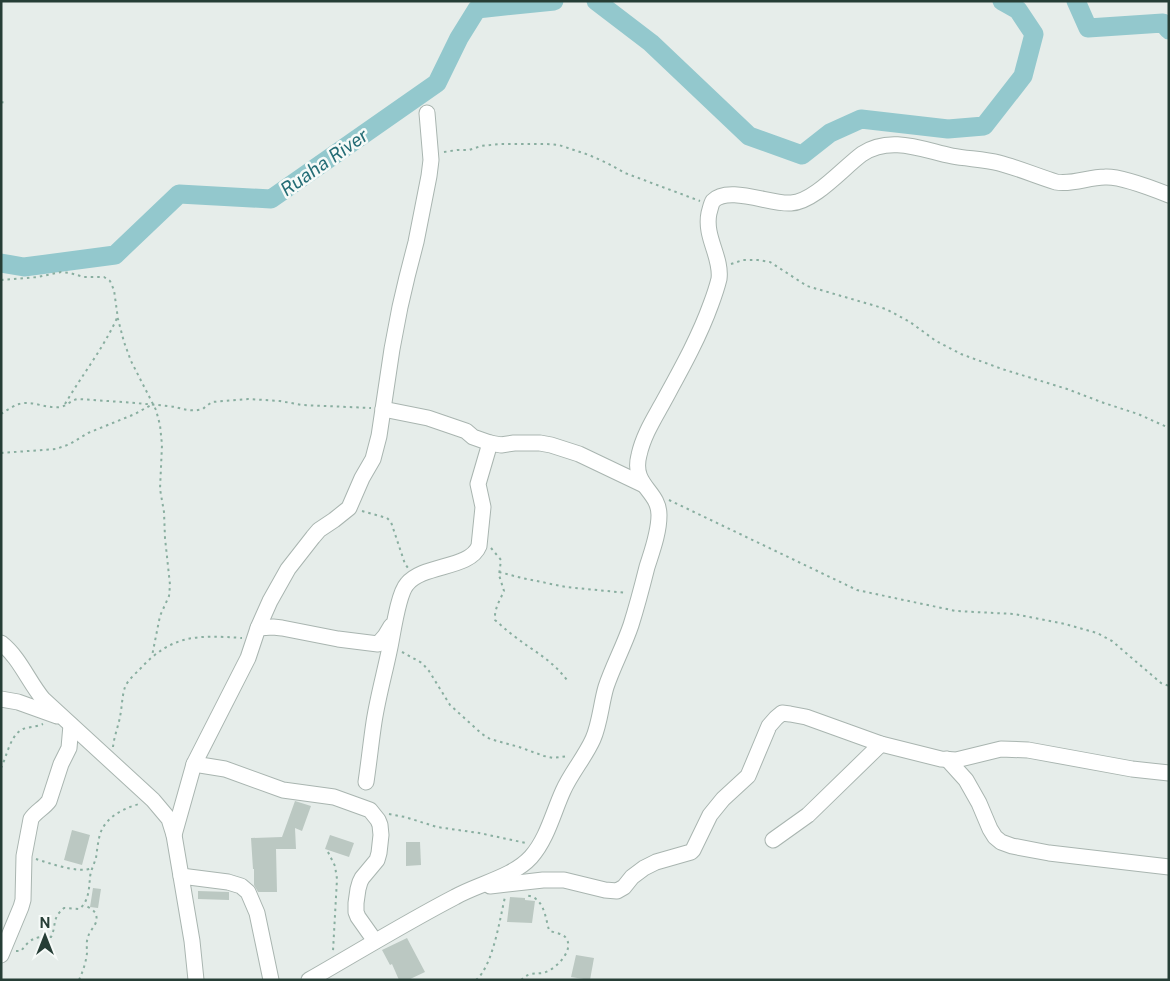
<svg xmlns="http://www.w3.org/2000/svg" width="1170" height="981" viewBox="0 0 1170 981" font-family="'Public Sans',sans-serif">
<style>
.lines{fill:none;stroke-linecap:round;stroke-linejoin:round}
.river{stroke:#93c8cd;stroke-width:19}
.building{fill:#bbc8c2}
.minor-casing{stroke:#a9b5b0;stroke-width:17}
.path{stroke:#89aea0;stroke-width:2;stroke-dasharray:2.5 4;stroke-linecap:butt}
.minor{stroke:#fff;stroke-width:15}
.labels{text-anchor:middle;dominant-baseline:central;stroke-width:5;stroke-linejoin:round;paint-order:stroke}
.water-label{font-size:19px;font-style:italic;fill:#256d76;stroke:#f6faf8}
</style>
<rect width="100%" height="100%" fill="#e6edea"/>
<g class="lines">
<g class="river">
<polyline points="596,1 651,43 749,136 802,155 830,133 861,119 948,129 984,126 1023,76 1034,34 1018,10 1002,1"/>
<polyline points="1076,1 1088,28 1163,23 1169,30"/>
<polyline points="1,263 24,267 115,255 179,194 271,199 437,83 459,38 477,9 554,1"/>
</g>
</g>
<g class="building">
<polygon points="295,801 311,806 302,831 295,828 296,849 276,849 277,892 258,892 254,885 254,869 253,869 251,838 282,837"/>
<polygon points="72,830 90,835 82,865 64,860"/>
<polygon points="330,835 354,843 349,857 325,849"/>
<polygon points="406,842 420,842 421,865 406,866"/>
<polygon points="93,888 101,889 98,908 90,907"/>
<polygon points="198,891 229,892 229,900 198,899"/>
<polygon points="510,897 525,898 525,900 535,901 532,923 507,922"/>
<polygon points="407,938 425,972 408,980 399,980 392,964 390,965 382,950"/>
<polygon points="576,955 594,958 590,980 571,977"/>
</g>
<g class="lines">
<g class="minor-casing">
<g id="minor">
<polyline points="383,409 428,418 466,431 473,437 490,443 501,445 514,443 540,443 551,445 579,454 644,485"/>
<polyline points="258,628 273,627 282,628 338,639 378,644 385,636 391,626"/>
<path d="M1 643C20 658 28 681 43 699L153 800 169 819 174 835 192 941 196 980"/>
<polyline points="1,699 18,702 57,716"/>
<polyline points="947,759 966,780 979,803 990,829 995,837 1001,842 1012,846 1049,853 1169,867"/>
<polyline points="194,764 225,769 283,790 334,797 370,810 378,820 380,825 381,835 379,853 377,860 362,878 360,882 358,889 356,903 356,912 358,917 375,941"/>
<path d="M366 782C369 762 371 742 374 722 378 696 385 672 390 647 393 633 398 594 407 584 423 564 470 569 479 546L483 507 478 484 490 443"/>
<polyline points="174,835 194,764 248,658 258,628 270,601 288,569 313,537 319,530 334,520 349,508 362,478 373,459 379,436 392,349 400,307 407,277 416,242 429,176 431,160 427,113"/>
<polyline points="773,840 808,815 881,744"/>
<polyline points="181,876 228,882 241,886 248,892 257,913 271,980"/>
<polyline points="490,886 543,880 564,880 605,890 617,891 624,887 632,877 644,868 656,862 691,852 693,850 710,815 723,799 748,776 769,726 776,718 782,713 790,714 806,717 881,744 941,759 956,760 1001,749 1028,750 1132,769 1169,773"/>
<path d="M1 955 21 907 23 900 24 856 31 819C35 812 44 808 49 801L61 764 69 748 71 725"/>
<path d="M309 980C358 952 405 923 455 897 478 884 513 877 531 857 547 839 553 813 563 791 571 773 585 757 593 739 600 723 601 704 606 687 613 666 624 646 631 625 637 606 642 587 647 567 652 551 659 533 659 515 659 490 631 486 639 455 643 437 652 422 661 406 679 373 698 340 711 304 714 296 717 287 719 279 722 257 704 237 709 213 710 210 711 204 713 201 728 185 772 205 791 203 814 202 843 168 862 154 890 135 923 150 952 156 968 159 984 159 999 163 1018 168 1037 176 1056 182 1073 185 1088 177 1105 177 1121 176 1154 189 1169 195"/>
</g>
</g>
<g class="path">
<polyline points="1,102 6,103"/>
<polyline points="444,152 457,150 469,150 481,146 499,144 546,144 559,145 589,155 607,163 625,173 700,201"/>
<polyline points="731,264 743,260 758,260 770,262 807,286 886,309 910,322 936,341 961,354 1002,369 1067,389 1104,403 1138,414 1169,428"/>
<polyline points="1,280 38,277 61,272 70,273 84,277 104,277 110,281 114,290 118,319 124,342 131,361 156,410 160,425 162,445 160,489 164,512 165,538 170,585 169,596 160,616 152,656"/>
<path d="M65 404C82 375 103 349 117 318"/>
<path d="M1 414C7 410 13 406 19 404 31 400 47 409 60 407 67 406 71 400 78 399 108 401 138 403 168 406 181 407 188 413 203 409L205 407 212 402 248 399 280 401 302 405 371 408"/>
<polyline points="1,453 56,449 70,444 88,433 135,414 151,405"/>
<polyline points="669,500 857,590 899,599 956,611 1014,614 1065,624 1097,633 1112,641 1161,683 1169,686"/>
<polyline points="362,511 387,518 391,522 405,564 408,568"/>
<path d="M491 548 501 560 499 575 504 591C500 600 494 609 495 620 501 625 507 631 514 636 533 651 551 659 567 680"/>
<polyline points="499,572 522,578 566,587 627,593"/>
<polyline points="402,652 422,663 429,671 450,705 482,734 490,739 519,747 544,756 553,758 568,756"/>
<path d="M113 747C114 737 118 727 120 717 122 707 122 696 125 687 128 680 135 674 140 669 172 634 198 635 242 638"/>
<path d="M1 768C7 756 10 735 23 729 29 727 36 727 43 724"/>
<polyline points="389,814 405,817 437,827 479,833 526,843"/>
<polyline points="328,852 335,866 337,879 333,951"/>
<path d="M36 859C49 863 79 874 92 868"/>
<path d="M16 951H21C30 939 35 936 51 937 57 925 51 919 64 908L79 909C89 902 89 888 90 877 91 870 94 864 96 858 97 850 98 842 100 834 106 817 122 809 139 804"/>
<path d="M79 980C83 971 86 962 87 953 87 948 86 942 88 937 90 929 99 924 96 915 95 910 88 907 84 905"/>
<path d="M476 980C493 966 500 918 505 897"/>
<path d="M521 980C532 969 539 977 550 970 559 965 574 949 566 938 563 933 553 933 549 930 546 920 545 906 536 899 533 896 528 896 525 895"/>
</g>
<use href="#minor" class="minor"/>
</g>
<g class="labels">
<g class="water-label">
<text transform="translate(324 162) rotate(-35)">Ruaha River</text>
</g>
</g>
<rect width="1170" height="981" fill="none" stroke="#263e36" stroke-width="5"/>
<g transform="translate(45 936)" stroke="#f6faf8" stroke-width="4" paint-order="stroke">
<path d="M0-4L9 19L0 12L-9 19Z" fill="#263e36"/>
<text y="-8" font-size="14" font-weight="bold" text-anchor="middle" fill="#263e36">N</text>
</g>
</svg>
